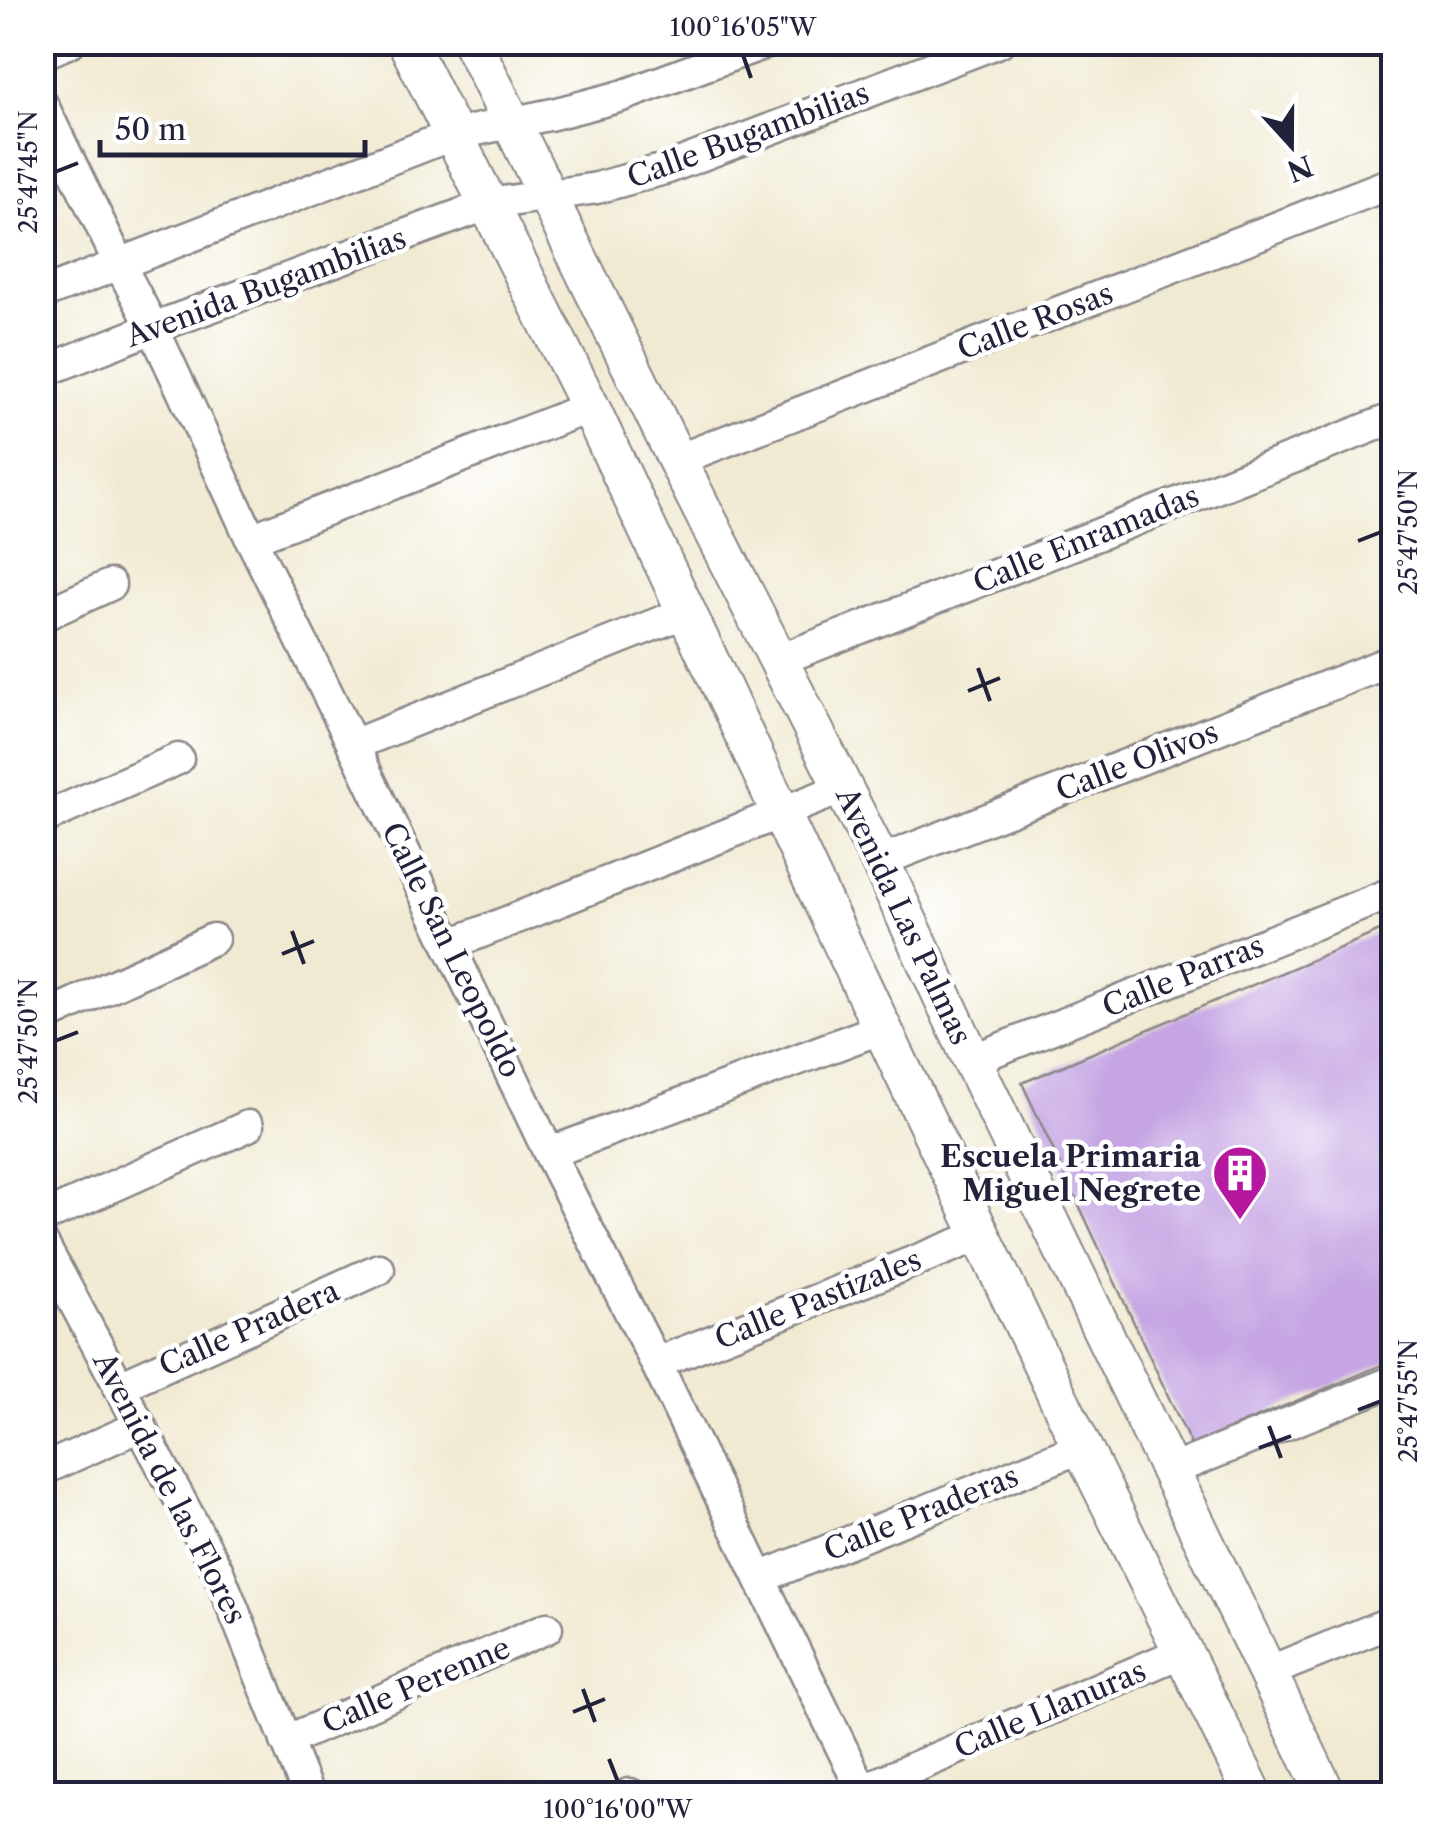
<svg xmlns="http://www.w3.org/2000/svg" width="1436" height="1837" viewBox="0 0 1436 1837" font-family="'Libre Caslon Text',serif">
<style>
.building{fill:#c5a5e3}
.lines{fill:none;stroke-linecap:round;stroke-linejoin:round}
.minor-casing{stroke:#8a8687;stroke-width:35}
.tertiary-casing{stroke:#8a8687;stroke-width:42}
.minor{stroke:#fff;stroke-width:30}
.tertiary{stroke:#fff;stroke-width:38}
.ticks{fill:none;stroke:#22223b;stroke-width:4}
.labels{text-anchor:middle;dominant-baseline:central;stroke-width:9;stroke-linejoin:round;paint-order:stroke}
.street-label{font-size:30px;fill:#22223b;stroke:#fff}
.poi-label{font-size:30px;font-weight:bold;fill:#22223b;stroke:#fff;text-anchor:end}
.neatline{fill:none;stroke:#22223b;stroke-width:4}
.ticks-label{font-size:25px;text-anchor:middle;fill:#22223b}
</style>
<rect width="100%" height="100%" fill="#fff"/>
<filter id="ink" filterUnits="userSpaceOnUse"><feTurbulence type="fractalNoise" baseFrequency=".01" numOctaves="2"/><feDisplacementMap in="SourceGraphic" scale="20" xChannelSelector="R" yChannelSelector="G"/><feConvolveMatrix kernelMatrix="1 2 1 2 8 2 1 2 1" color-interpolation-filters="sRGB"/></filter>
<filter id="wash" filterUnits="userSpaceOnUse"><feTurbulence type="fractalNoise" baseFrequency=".0048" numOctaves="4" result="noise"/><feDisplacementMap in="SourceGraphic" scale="40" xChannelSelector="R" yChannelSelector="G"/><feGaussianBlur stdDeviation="2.25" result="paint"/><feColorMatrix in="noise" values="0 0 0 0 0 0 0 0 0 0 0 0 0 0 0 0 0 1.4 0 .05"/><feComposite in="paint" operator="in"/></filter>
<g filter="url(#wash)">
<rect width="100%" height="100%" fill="#f1ead3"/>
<g id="blocks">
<polygon class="building" points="1394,925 1394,1360 1191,1445 1022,1083"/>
</g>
</g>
<g filter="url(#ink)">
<use href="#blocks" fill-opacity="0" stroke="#8a8687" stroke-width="2.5"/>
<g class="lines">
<g class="minor-casing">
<g id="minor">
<polyline points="42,54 70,42"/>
<polyline points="42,104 120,265 153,328 251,539 353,745 549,1153 656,1363 864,1794"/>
<polyline points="42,294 452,135 553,114 622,96 768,42"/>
<polyline points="42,372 153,328 489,204 597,188 668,168 999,42"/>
<polyline points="677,460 1394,182"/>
<polyline points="251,539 590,407"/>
<polyline points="42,616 110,585"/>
<polyline points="779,660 1394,418"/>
<polyline points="353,745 686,612"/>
<polyline points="42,819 178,759"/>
<polyline points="880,861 1394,660"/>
<polyline points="449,945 843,788"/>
<polyline points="42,1018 213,939"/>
<polyline points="972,1060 1394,892"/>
<polyline points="549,1153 882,1028"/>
<polyline points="42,1218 248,1126"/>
<polyline points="42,1242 217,1569 308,1794"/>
<polyline points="656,1363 981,1235"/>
<polyline points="118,1387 379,1269"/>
<polyline points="42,1470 140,1426"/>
<polyline points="1169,1471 1394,1381"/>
<polyline points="760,1578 1082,1447"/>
<polyline points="1268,1672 1394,1621"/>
<polyline points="286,1741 547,1628"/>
<polyline points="42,1789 45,1794"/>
<polyline points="862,1790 1182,1652"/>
<polyline points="629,1794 630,1794"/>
</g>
</g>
<g class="tertiary-casing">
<g id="tertiary">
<polyline points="407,42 590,407 882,1028 1082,1447 1253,1794"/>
<polyline points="472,42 677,460 880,861 972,1060 1326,1794"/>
</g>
</g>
<use href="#minor" class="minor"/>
<use href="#tertiary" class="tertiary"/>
</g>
</g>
<path class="ticks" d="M743 55 751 78M55 172 78 163M1358 541 1381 532M978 668 990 701M968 691 1000 678M292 931 304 964M282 954 314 941M55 1041 78 1032M1358 1410 1381 1401M1269 1426 1281 1458M1259 1448 1291 1436M583 1689 595 1722M573 1712 605 1699M609 1759 618 1782"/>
<defs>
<g id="building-pin" transform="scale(2.875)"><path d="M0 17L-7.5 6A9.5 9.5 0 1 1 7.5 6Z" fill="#b5179e" stroke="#fff"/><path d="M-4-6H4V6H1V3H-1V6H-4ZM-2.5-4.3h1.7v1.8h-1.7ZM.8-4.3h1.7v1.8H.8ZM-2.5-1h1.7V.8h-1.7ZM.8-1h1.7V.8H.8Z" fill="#fff"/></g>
</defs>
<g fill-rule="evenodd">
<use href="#building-pin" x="1240" y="1173"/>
</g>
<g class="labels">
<g class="street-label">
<text transform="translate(748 135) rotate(-20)">Calle Bugambilias</text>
<text transform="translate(266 287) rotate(-20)">Avenida Bugambilias</text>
<text transform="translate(1035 321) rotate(-21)">Calle Rosas</text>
<text transform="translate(1086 539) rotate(-22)">Calle Enramadas</text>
<text transform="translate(1137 761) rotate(-21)">Calle Olivos</text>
<text transform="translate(904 916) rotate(65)">Avenida Las Palmas</text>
<text transform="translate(452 950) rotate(64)">Calle San Leopoldo</text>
<text transform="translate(1183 976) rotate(-22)">Calle Parras</text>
<text transform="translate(818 1299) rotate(-22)">Calle Pastizales</text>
<text transform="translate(249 1328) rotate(-24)">Calle Pradera</text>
<text transform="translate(170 1488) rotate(63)">Avenida de las Flores</text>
<text transform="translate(921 1513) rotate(-22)">Calle Praderas</text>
<text transform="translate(416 1685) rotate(-23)">Calle Perenne</text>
<text transform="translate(1050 1709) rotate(-23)">Calle Llanuras</text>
</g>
<g class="poi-label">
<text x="1201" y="1156">Escuela Primaria<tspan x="1201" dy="34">Miguel Negrete</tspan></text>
</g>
</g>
<rect width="1436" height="1837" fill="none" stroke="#fff" stroke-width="110"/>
<g transform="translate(1291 145) rotate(159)" stroke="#ffffff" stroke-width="8" paint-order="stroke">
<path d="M0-8L18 38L0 25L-18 38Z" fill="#22223b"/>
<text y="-15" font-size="28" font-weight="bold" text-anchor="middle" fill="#22223b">N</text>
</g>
<path d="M100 140v15h265v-15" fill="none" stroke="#22223b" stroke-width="5"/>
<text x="115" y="140" font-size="30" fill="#22223b" stroke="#ffffff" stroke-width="8" paint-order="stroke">50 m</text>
<rect x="55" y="55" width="1326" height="1727" class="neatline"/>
<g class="ticks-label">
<text x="743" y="36">100°16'05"W</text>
<text transform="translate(28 172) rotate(-90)" y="9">25°47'45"N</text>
<text transform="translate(1408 532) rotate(-90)" y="9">25°47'50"N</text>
<text transform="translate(28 1041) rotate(-90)" y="9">25°47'50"N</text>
<text transform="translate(1408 1401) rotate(-90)" y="9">25°47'55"N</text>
<text x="618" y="1818">100°16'00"W</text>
</g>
</svg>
